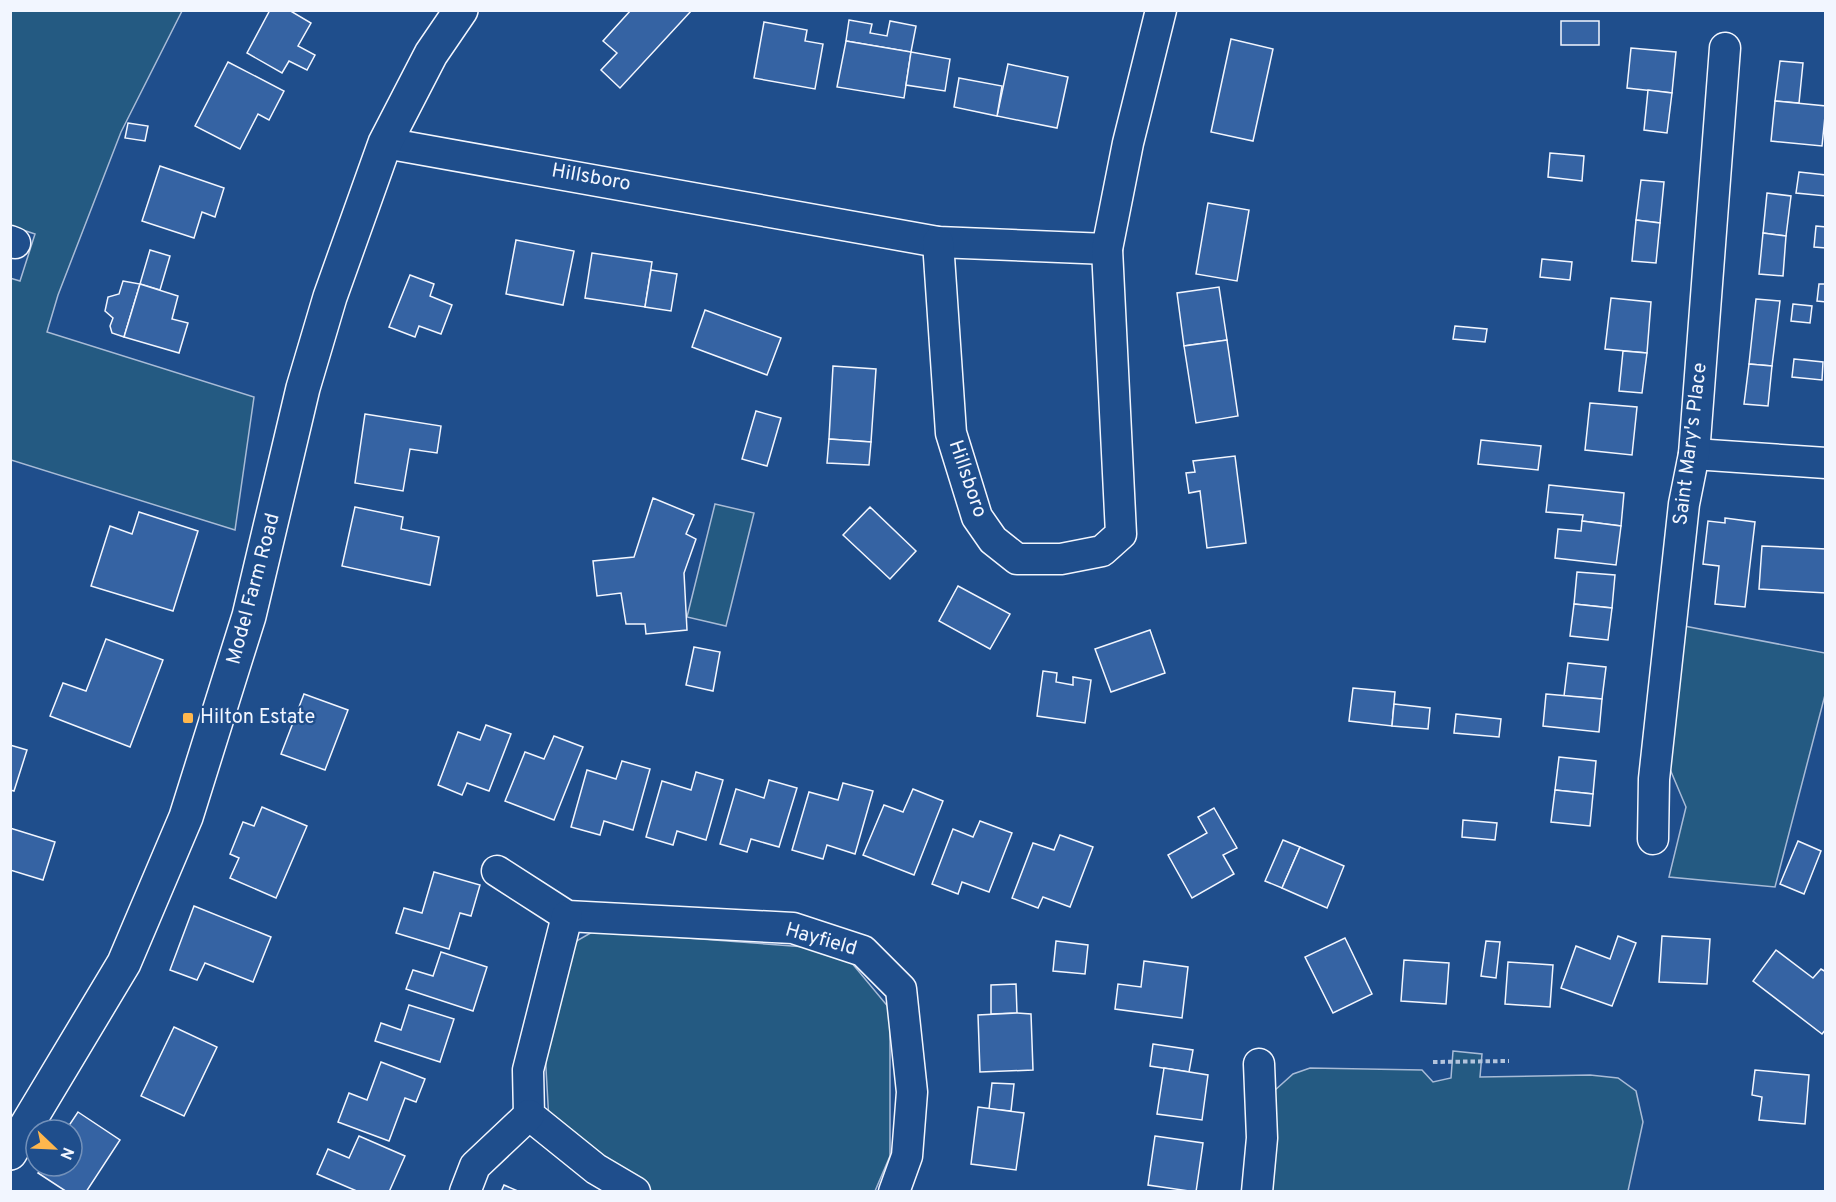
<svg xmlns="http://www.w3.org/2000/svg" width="1836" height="1202" viewBox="0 0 1836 1202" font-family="Overpass,sans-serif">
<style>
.green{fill:#245a82;stroke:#a8bbd7;stroke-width:1.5}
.building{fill:#3563a3;stroke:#f2f6ff;stroke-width:1.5}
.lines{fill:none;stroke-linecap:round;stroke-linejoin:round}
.minor-casing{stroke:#f2f6ff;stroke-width:33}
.secondary-casing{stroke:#f2f6ff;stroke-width:36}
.path{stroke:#b3c4dc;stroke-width:4;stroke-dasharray:4.5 3;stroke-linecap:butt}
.minor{stroke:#1f4e8c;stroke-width:30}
.secondary{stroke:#1f4e8c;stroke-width:33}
.poi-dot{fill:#ffb74d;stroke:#1f4e8c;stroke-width:2}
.labels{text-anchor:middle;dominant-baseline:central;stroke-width:4.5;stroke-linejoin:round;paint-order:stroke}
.street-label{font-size:20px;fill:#f2f6ff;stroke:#1f4e8c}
.poi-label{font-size:20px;fill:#f2f6ff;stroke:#1f4e8c;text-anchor:start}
</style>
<rect width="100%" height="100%" fill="#1f4e8c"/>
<g class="green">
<polygon points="11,11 182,11 121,132 58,295 47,332 254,397 235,530 11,460 10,278 20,281 35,234 11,226"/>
<polygon points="715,504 754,513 726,626 687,617"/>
<polygon points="1679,625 1825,653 1825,695 1775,887 1669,877 1686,807 1664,755"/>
<polygon points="594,931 819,948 851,962 890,1009 890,1156 875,1191 637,1191 549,1121 545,1051 573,943"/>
<polygon points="1453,1051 1482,1054 1480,1077 1590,1075 1618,1078 1636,1091 1643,1122 1628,1191 1272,1192 1275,1164 1274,1091 1293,1074 1310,1068 1422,1070 1433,1082 1451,1078"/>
</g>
<g class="building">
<polygon points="270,10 289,10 311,23 298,46 315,55 307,70 289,61 282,73 247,53"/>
<polygon points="631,10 692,10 620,88 601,70 617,53 603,41"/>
<polygon points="849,20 872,24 870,33 887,36 890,21 916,26 911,52 846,41"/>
<rect x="1561" y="21" width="38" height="24"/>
<polygon points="764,22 807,30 805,41 823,44 815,89 754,78"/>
<polygon points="1231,39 1273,49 1253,141 1211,132"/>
<polygon points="846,41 911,52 904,98 837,87"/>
<polygon points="1631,48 1676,52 1672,93 1627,88"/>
<polygon points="911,52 950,59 945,91 906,85"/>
<polygon points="1780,61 1803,63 1799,103 1775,101"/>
<polygon points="228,62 284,91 269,120 258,114 240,149 195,126"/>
<polygon points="1008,64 1068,77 1057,128 997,116"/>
<polygon points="959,78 1002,86 997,116 954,107"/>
<polygon points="1648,90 1672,93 1667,133 1644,130"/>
<polygon points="1775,101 1826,106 1822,146 1771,141"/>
<polygon points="128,123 148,126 145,141 125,138"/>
<polygon points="1550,153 1584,156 1582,181 1548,177"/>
<polygon points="160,166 224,188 215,217 202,212 194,238 142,221"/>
<polygon points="1799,172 1826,175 1826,196 1796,193"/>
<polygon points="1641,180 1664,182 1660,223 1636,220"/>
<polygon points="1767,193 1791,196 1786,236 1763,233"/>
<polygon points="1208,203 1249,210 1237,281 1196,274"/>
<polygon points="1636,220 1660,223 1656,263 1632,261"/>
<polygon points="1816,226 1826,227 1826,248 1814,247"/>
<polygon points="1763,233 1786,236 1783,276 1759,274"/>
<polygon points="516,240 574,251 563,305 506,294"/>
<polygon points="150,250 170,256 160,290 140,284"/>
<polygon points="592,253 652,262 645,307 585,298"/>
<polygon points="1542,259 1572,262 1570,280 1540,277"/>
<polygon points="651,270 677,274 671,311 645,307"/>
<polygon points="410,275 434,284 430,296 452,305 441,334 419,326 415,337 389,327"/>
<polygon points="123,281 140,284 124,337 112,333 110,326 113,318 105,311 108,297 119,294"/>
<polygon points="140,284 178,296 172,319 188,323 179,353 124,337"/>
<polygon points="1819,284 1826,284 1826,302 1817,301"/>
<polygon points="1219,287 1227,340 1184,346 1177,293"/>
<polygon points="1611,298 1651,302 1647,353 1605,349"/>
<polygon points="1756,299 1780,301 1772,366 1749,364"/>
<polygon points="1793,304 1812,306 1810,323 1791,321"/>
<polygon points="705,310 781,338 767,375 692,347"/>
<polygon points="1455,326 1487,329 1485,342 1453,339"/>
<polygon points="1227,340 1238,416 1196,423 1184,346"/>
<polygon points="1623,351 1647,353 1642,393 1619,391"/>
<polygon points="1794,359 1823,362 1822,380 1792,377"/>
<polygon points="1749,364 1772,366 1768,406 1744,404"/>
<polygon points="833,366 876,369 871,442 829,439"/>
<polygon points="1590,403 1637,407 1632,455 1585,450"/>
<polygon points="756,411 781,418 767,466 742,459"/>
<polygon points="365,414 441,426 437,453 410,449 403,491 355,483"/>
<polygon points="829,439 871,442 869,465 827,463"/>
<polygon points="1481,440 1541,446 1538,470 1478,464"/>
<polygon points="1235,456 1246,543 1207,548 1200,491 1189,493 1186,473 1195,472 1193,461"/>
<polygon points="1549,485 1624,493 1621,526 1582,521 1583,515 1546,512"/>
<polygon points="653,498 694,515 686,534 696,539 684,573 687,630 646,634 645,624 626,624 621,593 597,596 593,561 634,557"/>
<polygon points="355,507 403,517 401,529 439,537 430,585 342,566"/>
<polygon points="870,507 916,551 890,579 843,535"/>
<polygon points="139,512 198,531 173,611 91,586 110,526 132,534"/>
<polygon points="1725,518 1755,522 1745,607 1715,604 1719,566 1703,564 1708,521 1725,523"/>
<polygon points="1582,521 1621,526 1616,565 1555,558 1558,529 1581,531"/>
<polygon points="1762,546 1826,549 1826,593 1759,589"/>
<polygon points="1577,572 1615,575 1612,608 1574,604"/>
<polygon points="958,586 1010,614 990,649 939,621"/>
<polygon points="1574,604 1612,608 1608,640 1570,636"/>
<polygon points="1150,630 1165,673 1111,692 1095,649"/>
<polygon points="106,639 163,660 130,747 50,716 63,683 86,691"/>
<polygon points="694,647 720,652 713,691 686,685"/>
<polygon points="1568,663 1606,667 1602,699 1564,696"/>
<polygon points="1043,671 1057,673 1056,682 1073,685 1073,677 1091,680 1085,723 1037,716"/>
<polygon points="1353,688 1395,692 1392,726 1349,721"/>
<polygon points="304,694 348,710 325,770 281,754"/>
<polygon points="1546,694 1602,699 1599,732 1543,726"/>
<polygon points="1394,704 1430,708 1428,729 1392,726"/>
<polygon points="1456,714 1501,719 1499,737 1454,733"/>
<polygon points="486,725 511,734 489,791 467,783 462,795 438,785 458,732 480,740"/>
<polygon points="554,736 583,747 554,820 505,801 525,752 544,759"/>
<polygon points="10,745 27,750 14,791 10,790"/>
<polygon points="1559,757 1596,761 1593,794 1555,790"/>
<polygon points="622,761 650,769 633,830 604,821 600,835 571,827 587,770 616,779"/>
<polygon points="696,772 723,780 706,840 677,831 673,845 646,837 662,781 691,790"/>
<polygon points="769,780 797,788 779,847 751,839 747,852 720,844 736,789 764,798"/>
<polygon points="843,783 873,791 855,854 827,845 823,859 792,850 809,792 838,800"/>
<polygon points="913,789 943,801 914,875 863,855 884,805 903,812"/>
<polygon points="1555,790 1593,794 1590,826 1551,822"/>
<polygon points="262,807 307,826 276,898 230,878 239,858 230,854 243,822 254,826"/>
<polygon points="1214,808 1237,848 1223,855 1234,874 1192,898 1168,855 1207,833 1198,817"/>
<polygon points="1463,820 1497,823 1495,840 1462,837"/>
<polygon points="980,821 1012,833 989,892 962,882 958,894 932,884 953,829 973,837"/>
<polygon points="10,828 55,842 43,880 10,870"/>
<polygon points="1060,835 1093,847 1070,907 1043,897 1038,908 1012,898 1033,843 1054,850"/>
<polygon points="1283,840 1300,847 1282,888 1265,881"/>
<polygon points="1798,841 1821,851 1804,894 1780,884"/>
<polygon points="1300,847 1344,866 1327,908 1282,888"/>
<polygon points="434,872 480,885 471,916 460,913 449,949 396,933 404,908 422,913"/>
<polygon points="194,906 271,937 253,982 205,963 197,980 170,970"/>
<polygon points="1618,936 1636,943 1612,1006 1561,988 1576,946 1610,959"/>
<polygon points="1662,936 1710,939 1707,984 1659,982"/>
<polygon points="1345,938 1372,994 1333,1013 1305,957"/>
<polygon points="1056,941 1088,945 1085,974 1053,971"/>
<polygon points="1486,941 1500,942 1496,978 1481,976"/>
<polygon points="1776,950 1813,978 1821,969 1826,972 1826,1029 1822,1034 1753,981"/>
<polygon points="441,952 487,967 473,1011 406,989 413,970 433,976"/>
<polygon points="1404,960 1449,963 1446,1004 1401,1001"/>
<polygon points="1144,961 1188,967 1182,1018 1115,1009 1118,984 1141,987"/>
<polygon points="1508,962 1553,965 1550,1007 1505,1004"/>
<polygon points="1016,984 1017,1013 991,1014 991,985"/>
<polygon points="409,1005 454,1019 440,1062 375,1041 381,1023 401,1030"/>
<polygon points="1017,1013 1031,1014 1033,1070 980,1072 978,1015"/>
<polygon points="174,1027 217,1047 184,1116 141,1096"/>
<polygon points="1153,1044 1193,1050 1189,1072 1150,1066"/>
<polygon points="381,1062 425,1079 416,1102 405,1098 389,1141 338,1122 349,1093 367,1100"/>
<polygon points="1164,1068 1208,1075 1202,1120 1157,1114"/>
<polygon points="1755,1070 1809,1075 1805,1124 1759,1120 1762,1097 1752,1095"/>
<polygon points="992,1083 1014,1084 1011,1111 989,1109"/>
<polygon points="978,1107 1024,1113 1016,1170 971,1164"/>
<polygon points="78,1112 120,1140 86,1192 67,1192 38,1173 43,1166 72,1166 72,1130 66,1130"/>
<polygon points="359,1136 405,1156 389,1192 359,1192 317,1174 328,1149 349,1158"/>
<polygon points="1155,1136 1203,1143 1196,1192 1148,1185"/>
<polygon points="504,1185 520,1192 501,1192"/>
</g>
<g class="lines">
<g class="minor-casing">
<g id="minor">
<polyline points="385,143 938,242 1107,249"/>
<polyline points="10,241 15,243"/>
<polyline points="938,242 951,433 977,517 993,540 1017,559 1061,559 1102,551 1121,534 1107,249 1128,143 1161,10"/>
<polyline points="1694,454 1826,463"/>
<polyline points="1653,839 1654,779 1684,504 1694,454 1725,48"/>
<polyline points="497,871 567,916 793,928 863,951 901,989 912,1092 907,1156 894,1192"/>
<polyline points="567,916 528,1070 529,1115 596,1169 635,1192"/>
<polyline points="465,1192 475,1166 529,1115"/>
<polyline points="1257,1192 1262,1138 1259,1064"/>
</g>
</g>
<g class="secondary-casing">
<polyline id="secondary" points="10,1153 124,963 186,817 249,616 303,388 330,297 385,143 431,54 461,10"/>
</g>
<polyline class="path" points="1433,1062 1509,1061"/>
<use href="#minor" class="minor"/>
<use href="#secondary" class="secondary"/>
</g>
<rect class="poi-dot" x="182" y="712" width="12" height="12" rx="3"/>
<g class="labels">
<g class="street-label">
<text transform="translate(591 178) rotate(10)">Hillsboro</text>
<text transform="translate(1691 444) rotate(-83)">Saint Mary's Place</text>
<text transform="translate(967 479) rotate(71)">Hillsboro</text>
<text transform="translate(254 589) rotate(-75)">Model Farm Road</text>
<text transform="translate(821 940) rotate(16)">Hayfield</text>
</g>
<g class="poi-label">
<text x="200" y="718">Hilton Estate</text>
</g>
</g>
<rect width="1836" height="1202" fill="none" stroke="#f2f6ff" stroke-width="24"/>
<g transform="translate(54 1148) rotate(113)"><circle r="28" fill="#1f4e8c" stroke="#7391ba" stroke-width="1.5"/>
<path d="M0-4.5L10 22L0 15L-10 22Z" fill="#ffb74d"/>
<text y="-9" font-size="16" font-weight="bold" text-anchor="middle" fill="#f2f6ff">N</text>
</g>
</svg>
